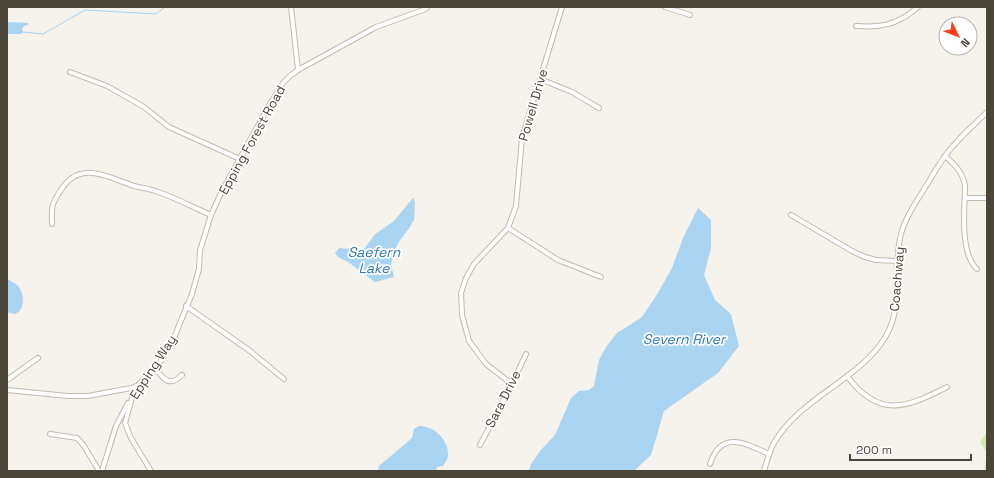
<svg xmlns="http://www.w3.org/2000/svg" width="994" height="478" viewBox="0 0 994 478" font-family="'Space Grotesk',sans-serif">
<style>
.green{fill:#d2eab5}
.water{fill:#a9d4f2}
.lines{fill:none;stroke-linecap:round;stroke-linejoin:round}
.stream{stroke:#a9d4f2;stroke-width:1}
.minor-casing{stroke:#c2bbae;stroke-width:6}
.minor{stroke:#fff;stroke-width:4}
.labels{text-anchor:middle;dominant-baseline:central;stroke-width:3.5;stroke-linejoin:round;paint-order:stroke}
.street-label{font-size:13px;fill:#4b4439;stroke:#fff}
.water-label{font-size:14px;font-style:italic;fill:#2e7ab2;stroke:#fff}
</style>
<rect width="100%" height="100%" fill="#f6f3ec"/>
<polygon class="green" points="987,432 987,471 984,471 987,453 980,442"/>
<g class="water">
<polygon points="7,22 28,23 28,25 24,26 22,29 23,32 21,34 7,34"/>
<polygon points="413,198 415,202 414,220 410,227 398,243 393,255 391,265 394,277 375,282 348,262 338,257 335,253 339,248 361,250 366,247 374,235 394,221"/>
<polygon points="698,208 711,220 711,248 704,275 715,300 731,314 739,346 718,373 664,411 651,455 634,471 529,471 531,464 540,451 555,435 571,398 579,391 589,390 594,386 599,360 606,347 617,333 642,317 658,293 672,268 683,238"/>
<path d="M7 279C11 281 15 283 18 286 24 293 26 310 15 314L7 312Z"/>
<path d="M419 426C433 425 449 440 448 455 448 459 445 463 443 466L437 467 436 471H378L379 466 412 438 414 429Z"/>
</g>
<g class="lines">
<polyline class="stream" points="23,32 43,34 85,10 156,14 165,7"/>
<g class="minor-casing">
<g id="minor">
<polyline points="291,7 298,70"/>
<polyline points="665,7 690,15"/>
<path d="M856 26C882 28 899 24 918 7"/>
<polyline points="70,72 107,86 144,107 169,127 240,159"/>
<polyline points="540,79 572,92 599,108"/>
<path d="M945 156C955 165 962 171 965 185 965 208 959 252 977 269"/>
<polyline points="965,198 987,198"/>
<polyline points="791,215 852,251 865,257 876,260 897,261"/>
<path d="M52 224C51 205 52 203 63 187 82 160 110 178 134 186 142 188 151 189 158 192 176 198 193 207 211 215"/>
<polyline points="508,228 558,260 601,277"/>
<polyline points="186,306 250,351 284,379"/>
<path d="M156 369C164 380 170 387 182 375"/>
<path d="M847 376C879 419 906 408 947 387"/>
<polyline points="7,380 38,358"/>
<polyline points="512,384 486,364 469,341 462,315 461,293 466,278 474,264 508,228 516,206 522,138 562,7"/>
<polyline points="7,390 68,396 88,396 131,388 139,385"/>
<polyline points="50,434 77,438 84,446 99,471"/>
<polyline points="480,445 512,384 526,354"/>
<path d="M710 464C721 430 745 443 769 454"/>
<polyline points="102,471 116,426 128,403"/>
<polyline points="151,471 131,438 125,423 132,398 139,384 156,369 173,340 192,294 199,269 200,250 202,244 211,215 222,191 271,102 283,83 291,75 298,70 376,27 423,10 428,7"/>
<path d="M764 471C767 461 769 452 774 443 799 400 851 383 880 345 907 310 891 273 901 234 905 219 914 205 923 191 930 180 937 167 945 156 957 139 973 126 987 112"/>
</g>
</g>
<use href="#minor" class="minor"/>
</g>
<g class="labels">
<g class="street-label">
<text transform="translate(533 105) rotate(-74)">Powell Drive</text>
<text transform="translate(252 140) rotate(-61)">Epping Forest Road</text>
<text transform="translate(897 279) rotate(-85)">Coachway</text>
<text transform="translate(153 367) rotate(-57)">Epping Way</text>
<text transform="translate(503 399) rotate(-63)">Sara Drive</text>
</g>
<g class="water-label">
<text x="374" y="252">Saefern<tspan x="374" dy="16">Lake</tspan></text>
<text x="684" y="339">Severn River</text>
</g>
</g>
<rect width="994" height="478" fill="none" stroke="#4b4439" stroke-width="16"/>
<g transform="translate(958 36) rotate(133)"><circle r="19" fill="#ffffff" stroke="#b7b4b0"/>
<path d="M0-3L7 15L0 10L-7 15Z" fill="#fc3f1d"/>
<text y="-6" font-size="11" font-weight="bold" text-anchor="middle" fill="#4b4439">N</text>
</g>
<path d="M850 454v6h121v-6" fill="none" stroke="#4b4439" stroke-width="2"/>
<text x="856" y="454" font-size="12" fill="#4b4439" stroke="#ffffff" stroke-width="3" paint-order="stroke">200 m</text>
</svg>
